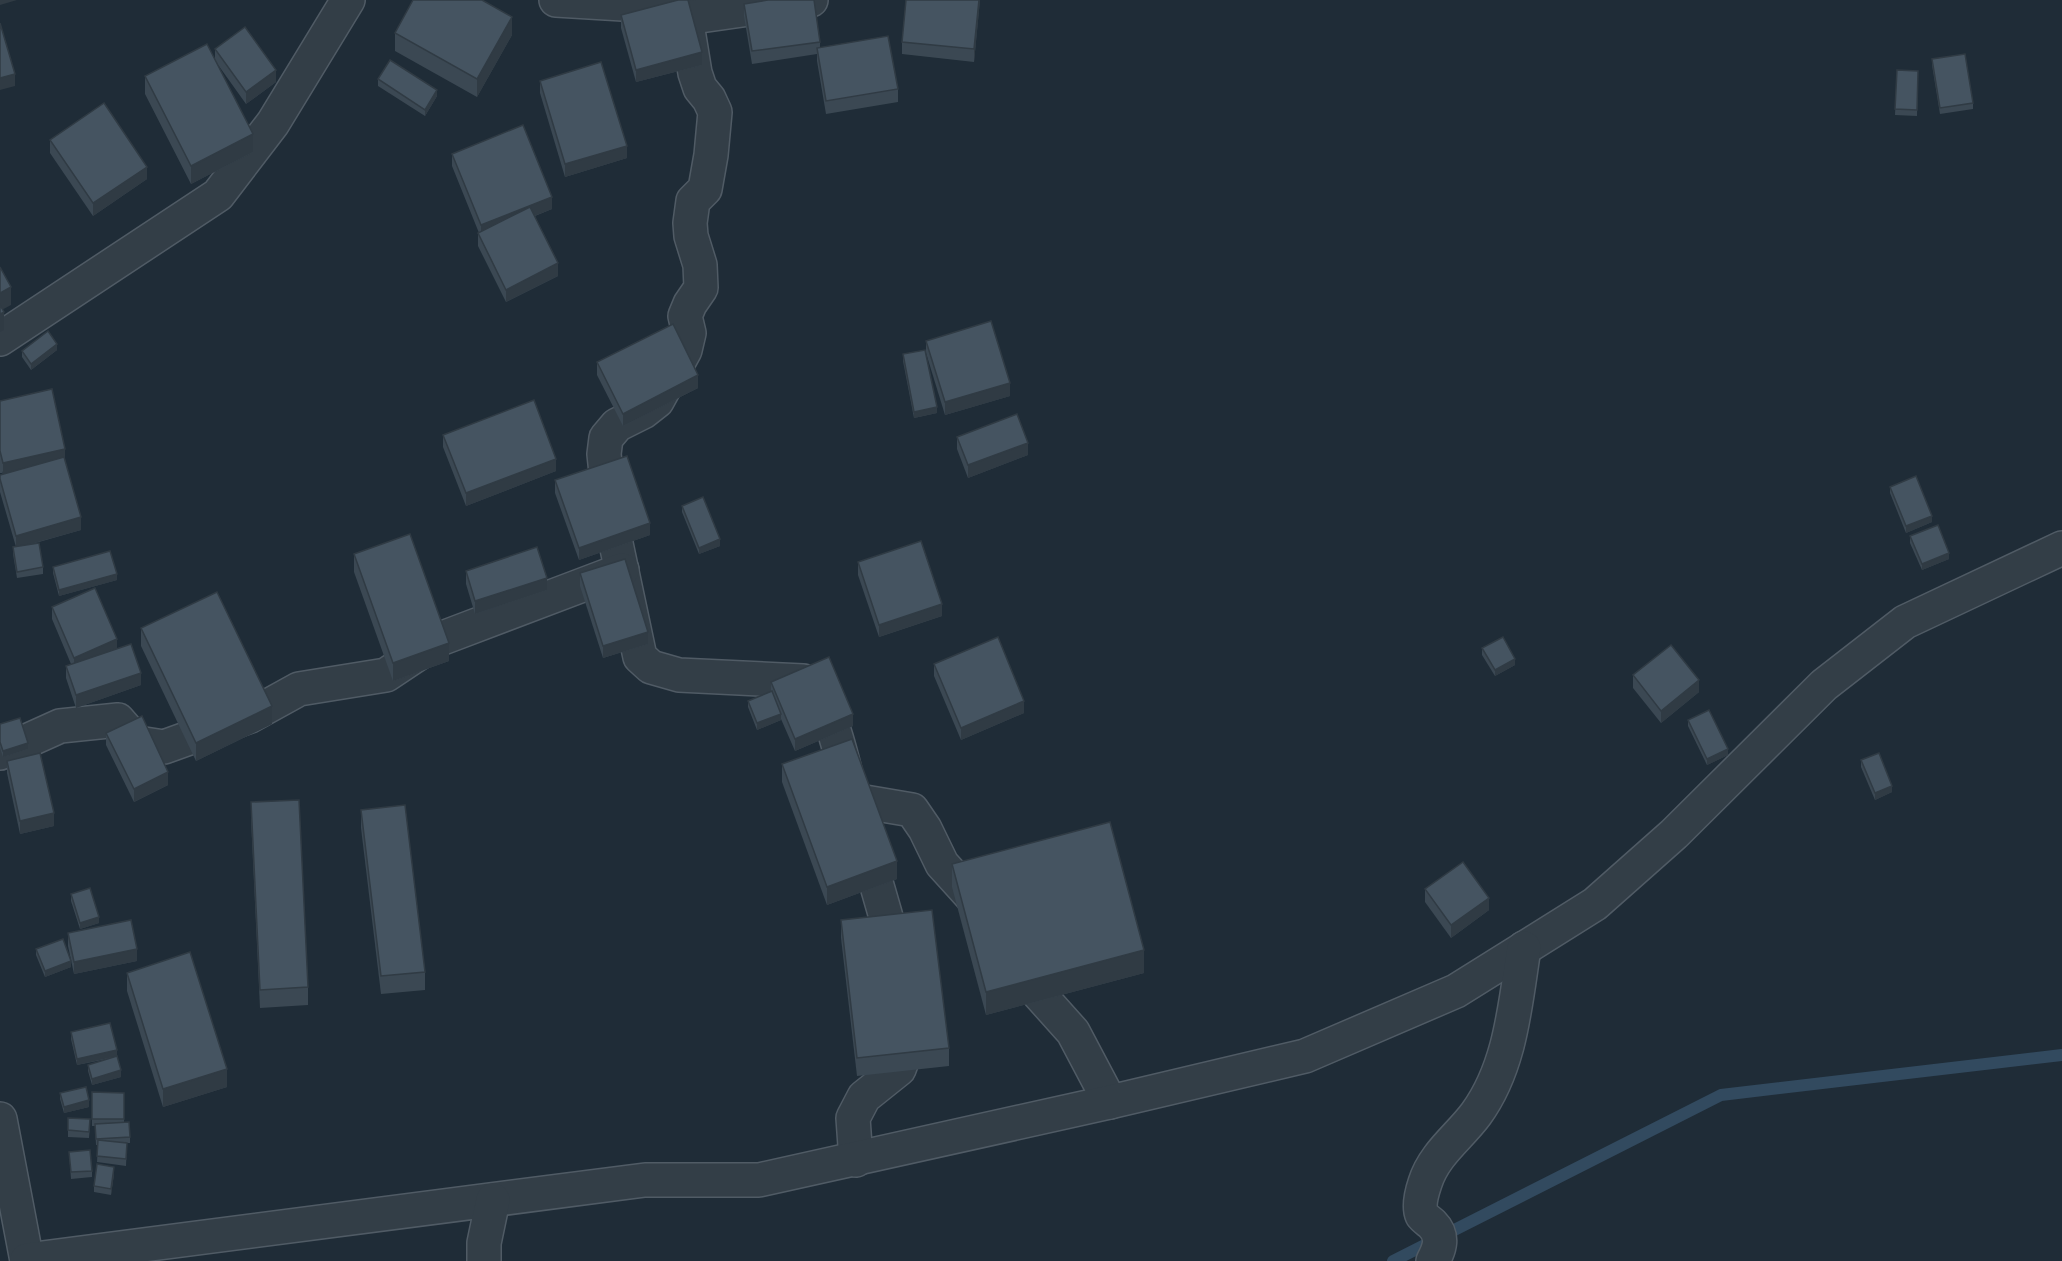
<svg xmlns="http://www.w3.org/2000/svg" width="2062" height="1261" viewBox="0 0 2062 1261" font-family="'IBM Plex Sans',sans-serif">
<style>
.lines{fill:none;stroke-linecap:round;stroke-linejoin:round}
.stream{stroke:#324a5f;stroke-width:12}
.street-casing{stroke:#505b65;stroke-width:36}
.street{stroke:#333e47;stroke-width:33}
.wall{fill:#3b4853}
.shaded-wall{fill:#303b44}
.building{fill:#455461;stroke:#303b44;stroke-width:1.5}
</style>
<rect width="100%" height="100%" fill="#1f2c37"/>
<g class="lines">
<polyline class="stream" points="1393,1261 1721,1095 2062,1055"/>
<g class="street-casing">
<g id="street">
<path d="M556 0 673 7 682 11 686 18 695 73 700 88 709 99 715 112 711 155 705 189 693 201 690 223 691 236 700 265 701 288 690 304 685 316 689 333 685 350 657 401 643 412 617 425 606 438 604 454 611 520 640 657 651 667 679 675 803 681C833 705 839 750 849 786"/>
<polyline points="686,18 811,0"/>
<polyline points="0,339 218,195 273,123 348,0"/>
<polyline points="0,753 60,726 118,720 138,743 164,747 250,716 299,689 386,675 440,639 622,570"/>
<polyline points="853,800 912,810 925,829 942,864 981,907"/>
<polyline points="865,844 898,959"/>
<polyline points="1023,962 1039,994 1073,1032 1110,1102"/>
<polyline points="0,1119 27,1261"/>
<polyline points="856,1160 853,1118 864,1097 899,1069 909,1042 910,1030"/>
<polyline points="27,1260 645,1180 759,1180 1110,1102 1305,1056 1456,991 1595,904 1674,834 1824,685 1905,622 2062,548"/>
<polyline points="484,1261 484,1243 493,1200"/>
<path d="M1433 1261C1440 1248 1444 1236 1432 1224 1430 1222 1424 1218 1422 1215 1418 1206 1422 1192 1425 1183 1434 1154 1459 1137 1476 1114 1511 1066 1515 1005 1524 948"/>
</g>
</g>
<use href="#street" class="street"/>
</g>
<g class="wall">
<polygon points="980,0 974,62 902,54 902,42"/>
<polygon points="744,4 820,42 820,48 898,89 898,102 826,114 817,61 817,54 752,64 744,16"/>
<polygon points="621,15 702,65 636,82 621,28"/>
<polygon points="395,33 512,35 477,97 395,51"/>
<polygon points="215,49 276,82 246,104 216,62 253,152 191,184 145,94 145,76 215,61"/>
<polygon points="1932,59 1973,103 1973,109 1940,114 1932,65"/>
<polygon points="1897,70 1918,71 1917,116 1895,115"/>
<polygon points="378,79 437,96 425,116 378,86"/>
<polygon points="540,81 627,158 565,177 540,93"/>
<polygon points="50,140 147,179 93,216 50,153"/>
<polygon points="452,154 552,209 535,216 558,276 506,302 478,246 478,233 479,233 452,166"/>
<polygon points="926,341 1010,396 945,415 926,353"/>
<polygon points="57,350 31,370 22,357 22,351"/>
<polygon points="903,354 937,413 914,418 903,361"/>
<polygon points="597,362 698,388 623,426 597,375"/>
<polygon points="0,401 65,461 81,530 32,544 43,567 43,574 17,578 13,554 13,547 16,547 0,492 0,475 3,475 2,471 2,473 0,473"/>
<polygon points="443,435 556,471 466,506 443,447"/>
<polygon points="957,437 1028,455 968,478 957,449"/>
<polygon points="555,480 650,535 579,560 555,493"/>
<polygon points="1890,487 1932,522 1906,533 1890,493"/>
<polygon points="682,506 720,546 699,554 682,512"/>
<polygon points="1910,536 1949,559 1922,570 1910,543"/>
<polygon points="354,554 449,661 393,681 354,572"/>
<polygon points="858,562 942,616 879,637 858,575"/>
<polygon points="53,567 117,580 59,596 53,573"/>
<polygon points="466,571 547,590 475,614 466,584"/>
<polygon points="580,573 648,644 603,658 580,586"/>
<polygon points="52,607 117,649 141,685 76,708 66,678 66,666 71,664 52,619"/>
<polygon points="141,628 272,724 196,761 141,646"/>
<polygon points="1482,648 1515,665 1495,676 1482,655"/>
<polygon points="934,664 1024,713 961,740 934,676"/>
<polygon points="1633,675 1699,692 1661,723 1633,688"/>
<polygon points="771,682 853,726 795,751 781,719 781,720 757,730 748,707 748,701 771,692"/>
<polygon points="1688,720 1728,755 1707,765 1688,726"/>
<polygon points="0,724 28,749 3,757 0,748"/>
<polygon points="106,733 168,785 134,802 106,745"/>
<polygon points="1861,760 1892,792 1875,800 1861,767"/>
<polygon points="7,761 54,826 20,834 7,773"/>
<polygon points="782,764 897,879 827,905 782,782"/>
<polygon points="251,802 308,987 308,1005 260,1008 251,820"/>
<polygon points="361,810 425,972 425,990 381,994 361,828"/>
<polygon points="952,864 1144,973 986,1015 952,887"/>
<polygon points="1425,889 1489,910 1451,938 1425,902"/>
<polygon points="71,894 99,923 80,929 71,901"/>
<polygon points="841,920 949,1048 949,1066 857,1076 841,938"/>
<polygon points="68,933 137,961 74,974 68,946"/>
<polygon points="36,949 71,967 45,977 36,955"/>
<polygon points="127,973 227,1087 163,1107 127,991"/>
<polygon points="71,1032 117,1056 121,1077 92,1085 88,1071 88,1065 107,1059 77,1065 71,1039"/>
<polygon points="92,1092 124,1093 124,1122 130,1137 130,1143 127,1143 126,1166 97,1162 98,1145 96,1145 95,1126 92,1126"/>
<polygon points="60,1093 89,1107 64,1113 60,1099"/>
<polygon points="68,1118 90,1125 89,1138 68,1137"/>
<polygon points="69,1152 92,1171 92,1177 71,1179"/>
<polygon points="114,1174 111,1195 94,1192 94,1186"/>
</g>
<g class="shaded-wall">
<polygon points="0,0 17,0 0,5"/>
<polygon points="979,0 980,0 974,62 974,49"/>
<polygon points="512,17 512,35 477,97 477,79"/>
<polygon points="702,52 702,65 636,82 636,70"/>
<polygon points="276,70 276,82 246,104 246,92"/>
<polygon points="15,74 15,86 0,90 0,78"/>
<polygon points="437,90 437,96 425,116 425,110"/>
<polygon points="253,134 253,152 191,184 191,166"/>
<polygon points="627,146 627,158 565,177 565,164"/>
<polygon points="147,167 147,179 93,216 93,203"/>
<polygon points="552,197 552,209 481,237 481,225"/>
<polygon points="558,263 558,276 506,302 506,290"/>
<polygon points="11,287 11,305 0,311 0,293"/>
<polygon points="4,312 4,330 0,332 0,314"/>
<polygon points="57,344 57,350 31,370 31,364"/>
<polygon points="698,375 698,388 623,426 623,414"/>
<polygon points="1010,383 1010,396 945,415 945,402"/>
<polygon points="937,407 937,413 914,418 914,412"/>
<polygon points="1028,443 1028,455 968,478 968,465"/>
<polygon points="65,449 65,461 3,475 3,463"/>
<polygon points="556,459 556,471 466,506 466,493"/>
<polygon points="1932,516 1932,522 1906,533 1906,526"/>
<polygon points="81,517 81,530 16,548 16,536"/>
<polygon points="650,523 650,535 579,560 579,548"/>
<polygon points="720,539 720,546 699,554 699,548"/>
<polygon points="1949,553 1949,559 1922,570 1922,564"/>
<polygon points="117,574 117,580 59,596 59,590"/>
<polygon points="547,578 547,590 475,614 475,601"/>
<polygon points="942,604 942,616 879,637 879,625"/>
<polygon points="648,632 648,644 603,658 603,646"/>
<polygon points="117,639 117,652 74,670 74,658"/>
<polygon points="449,643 449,661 393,681 393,663"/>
<polygon points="1515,659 1515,665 1495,676 1495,670"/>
<polygon points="141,673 141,685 76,708 76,695"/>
<polygon points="1699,680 1699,692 1661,723 1661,711"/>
<polygon points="1024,701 1024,713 961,740 961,728"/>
<polygon points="272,706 272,724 196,761 196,743"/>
<polygon points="781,714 781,720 757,730 757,723"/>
<polygon points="853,714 853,726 795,751 795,739"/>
<polygon points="28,743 28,749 3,757 3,751"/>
<polygon points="1728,749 1728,755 1707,765 1707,759"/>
<polygon points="168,772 168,785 134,802 134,789"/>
<polygon points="1892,786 1892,792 1875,800 1875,793"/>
<polygon points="54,813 54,826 20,834 20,821"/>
<polygon points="897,861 897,879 827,905 827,887"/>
<polygon points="1489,898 1489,910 1451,938 1451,925"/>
<polygon points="99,917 99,923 80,929 80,923"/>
<polygon points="137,949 137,961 74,974 74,962"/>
<polygon points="1144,950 1144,973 986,1015 986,992"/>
<polygon points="71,961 71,967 45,977 45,971"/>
<polygon points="117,1050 117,1056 77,1065 77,1059"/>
<polygon points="227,1069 227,1087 163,1107 163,1089"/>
<polygon points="121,1070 121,1077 92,1085 92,1079"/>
<polygon points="89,1100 89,1107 64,1113 64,1107"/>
<polygon points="114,1167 114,1174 111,1195 111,1189"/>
</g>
<g class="building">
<polygon points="413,0 482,0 512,17 477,79 395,33"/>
<polygon points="678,0 688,0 702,52 636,70 621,15"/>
<polygon points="768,0 814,0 820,42 752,51 744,4"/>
<polygon points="906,0 979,0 974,49 902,42"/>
<polygon points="0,23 15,74 0,78"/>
<polygon points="245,27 276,70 246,92 215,49"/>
<polygon points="888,36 898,89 826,101 817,48"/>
<polygon points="207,44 253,134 191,166 145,76"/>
<polygon points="1965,54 1973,103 1940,108 1932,59"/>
<polygon points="390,60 437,90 425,110 378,79"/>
<polygon points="601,62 627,146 565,164 540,81"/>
<polygon points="1897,70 1918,71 1917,110 1895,109"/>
<polygon points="104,103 147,167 93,203 50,140"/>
<polygon points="523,125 552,197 481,225 452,154"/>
<polygon points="530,207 558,263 506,290 478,233"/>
<polygon points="0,267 11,287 0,293"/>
<polygon points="0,305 4,312 0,314"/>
<polygon points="991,321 1010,383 945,402 926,341"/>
<polygon points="673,324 698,375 623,414 597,362"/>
<polygon points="48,331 57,344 31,364 22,351"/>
<polygon points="925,350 937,407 914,412 903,354"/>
<polygon points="52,389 65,449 3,463 0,451 0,401"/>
<polygon points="534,400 556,459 466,493 443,435"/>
<polygon points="1017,414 1028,443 968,465 957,437"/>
<polygon points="627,456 650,523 579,548 555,480"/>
<polygon points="64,457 81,517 16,536 0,479 0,475"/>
<polygon points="1916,476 1932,516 1906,526 1890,487"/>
<polygon points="703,497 720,539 699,548 682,506"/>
<polygon points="1938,525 1949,553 1922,564 1910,536"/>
<polygon points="410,534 449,643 393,663 354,554"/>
<polygon points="921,541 942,604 879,625 858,562"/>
<polygon points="39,543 43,567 17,572 13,547"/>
<polygon points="537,547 547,578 475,601 466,571"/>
<polygon points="110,551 117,574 59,590 53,567"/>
<polygon points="625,559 648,632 603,646 580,573"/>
<polygon points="95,588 117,639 74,658 52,607"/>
<polygon points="217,592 272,706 196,743 141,628"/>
<polygon points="998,637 1024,701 961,728 934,664"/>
<polygon points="1503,637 1515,659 1495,670 1482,648"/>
<polygon points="131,644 141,673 76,695 66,666"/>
<polygon points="1671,645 1699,680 1661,711 1633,675"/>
<polygon points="829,657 853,714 795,739 771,682"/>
<polygon points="772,691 781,714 757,723 748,701"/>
<polygon points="1709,710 1728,749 1707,759 1688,720"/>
<polygon points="142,716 168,772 134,789 106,733"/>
<polygon points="20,718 28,743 3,751 0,742 0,724"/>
<polygon points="852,739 897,861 827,887 782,764"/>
<polygon points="40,753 54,813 20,821 7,761"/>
<polygon points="1879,753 1892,786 1875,793 1861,760"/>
<polygon points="299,800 308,987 260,990 251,802"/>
<polygon points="405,805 425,972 381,976 361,810"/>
<polygon points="1110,822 1144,950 986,992 952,864"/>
<polygon points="1463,862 1489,898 1451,925 1425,889"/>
<polygon points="90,888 99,917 80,923 71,894"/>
<polygon points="932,910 949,1048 857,1058 841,920"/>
<polygon points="131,920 137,949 74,962 68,933"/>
<polygon points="63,939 71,961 45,971 36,949"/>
<polygon points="190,952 227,1069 163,1089 127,973"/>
<polygon points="110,1023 117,1050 77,1059 71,1032"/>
<polygon points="117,1056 121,1070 92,1079 88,1065"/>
<polygon points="86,1087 89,1100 64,1107 60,1093"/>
<polygon points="92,1092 124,1093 124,1119 92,1119"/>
<polygon points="68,1118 90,1119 89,1132 68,1130"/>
<polygon points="129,1122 130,1137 96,1139 95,1124"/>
<polygon points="98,1140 127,1143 126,1159 97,1156"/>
<polygon points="90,1150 92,1171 71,1172 69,1152"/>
<polygon points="97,1164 114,1167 111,1189 94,1186"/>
</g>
</svg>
